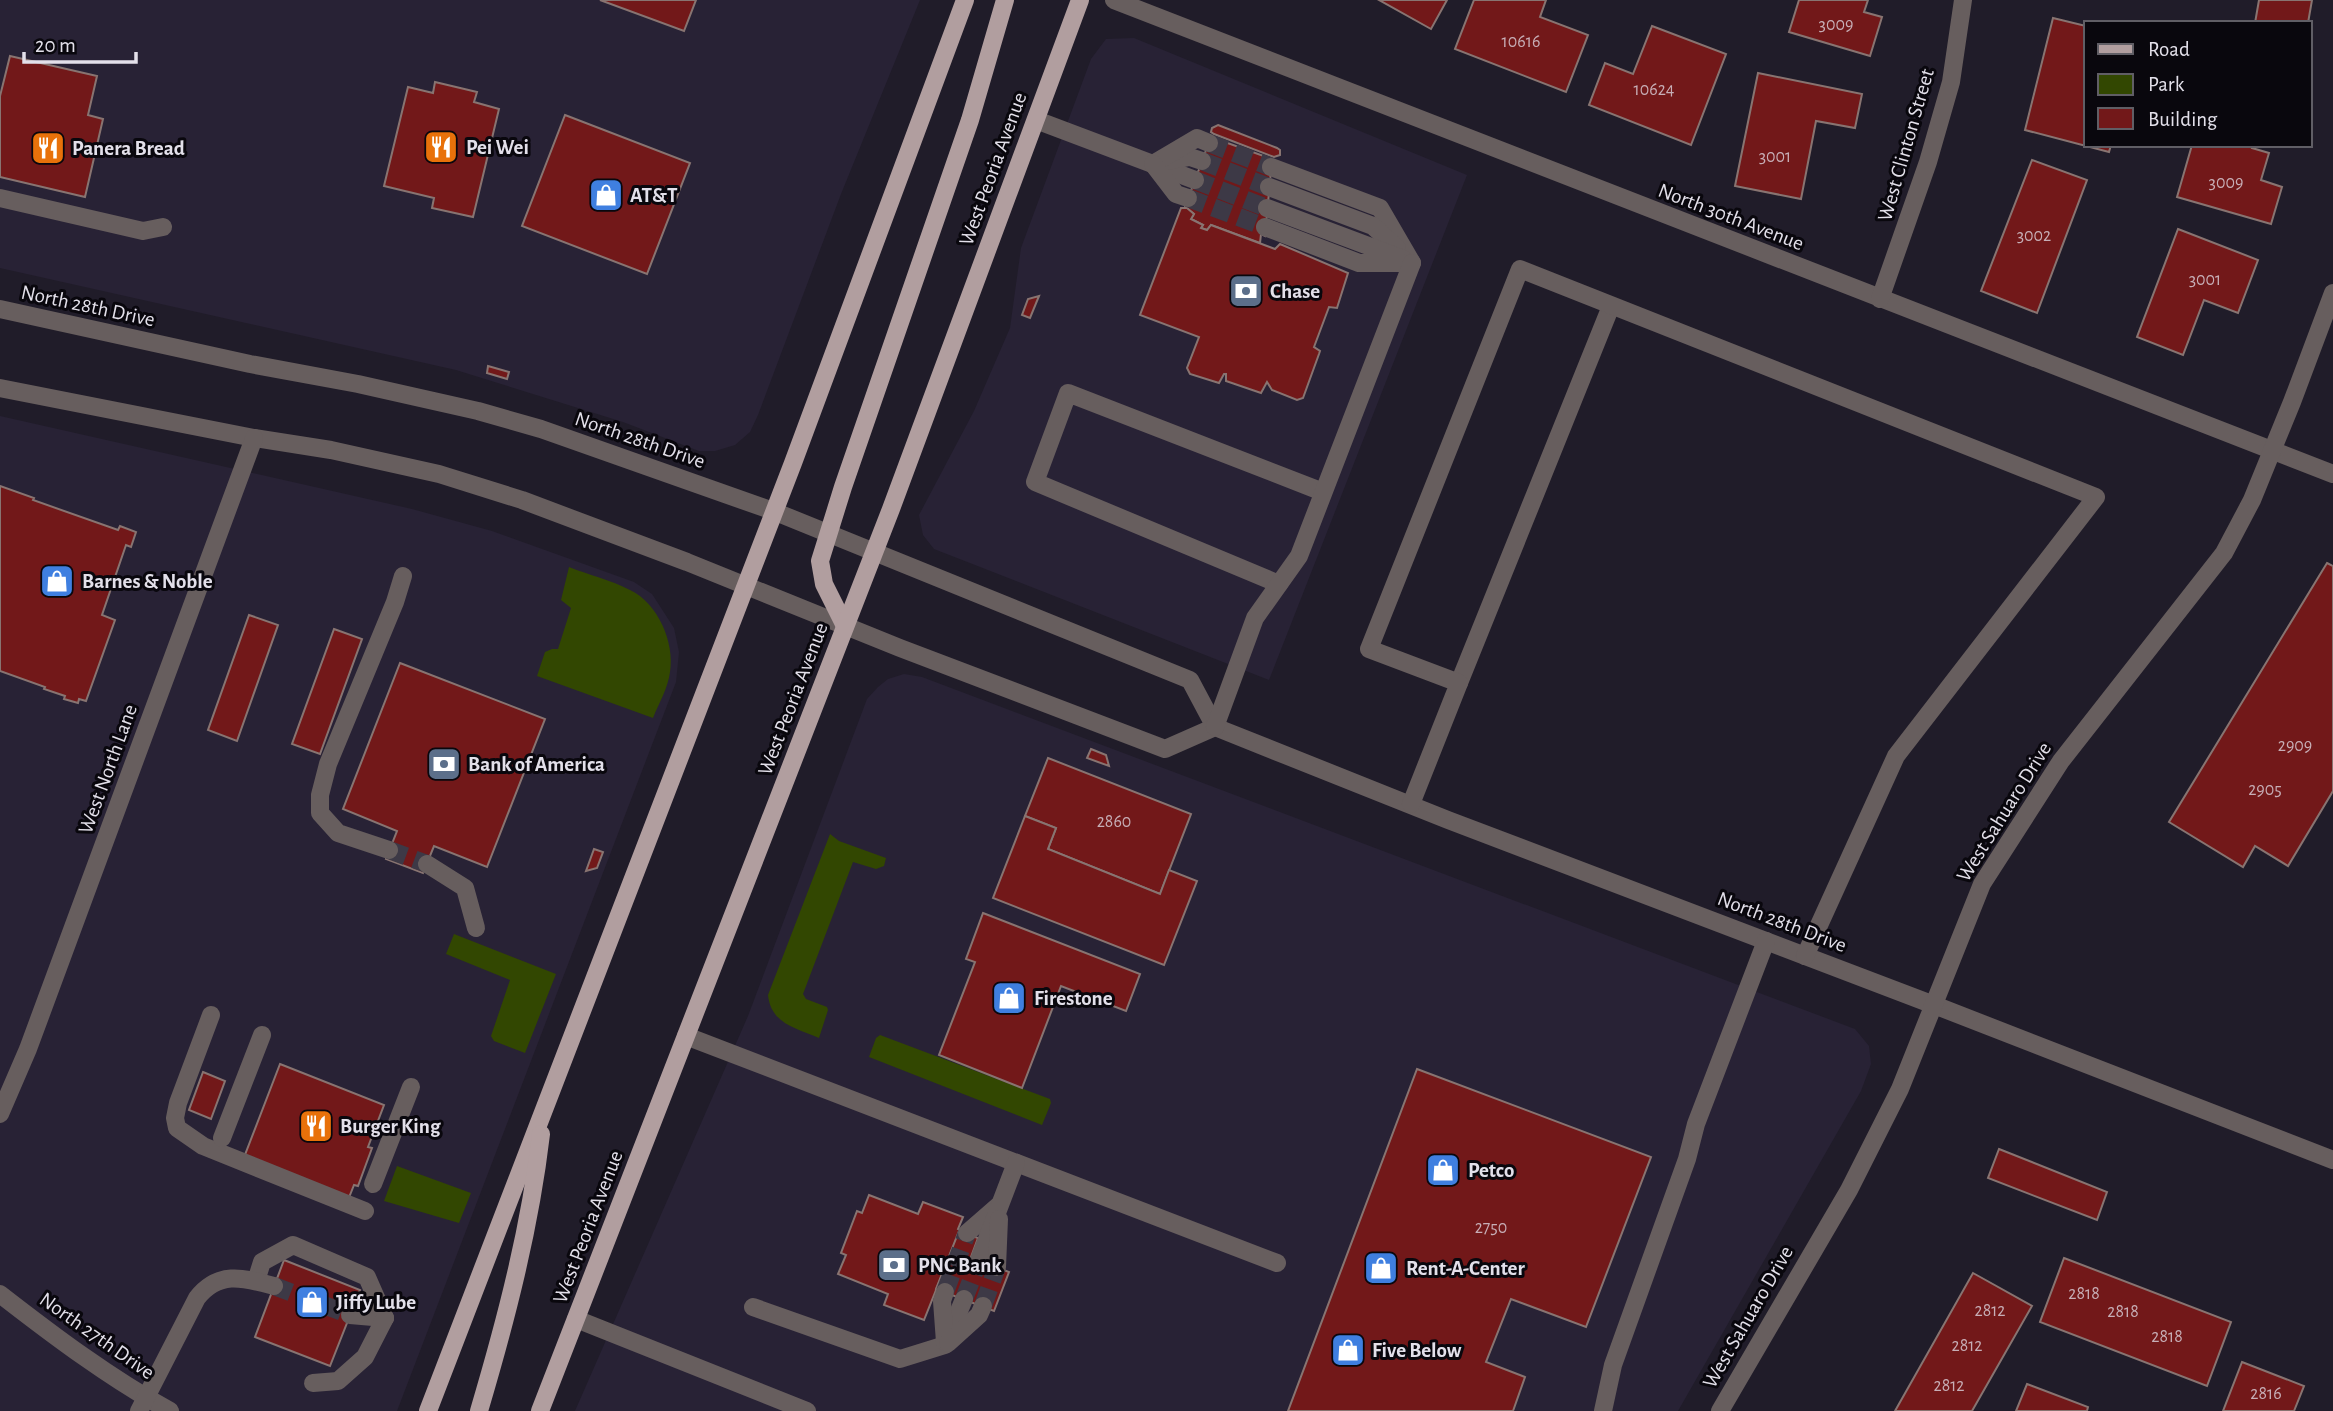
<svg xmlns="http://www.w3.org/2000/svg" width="2333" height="1411" viewBox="0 0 2333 1411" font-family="'Alegreya Sans',sans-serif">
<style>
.built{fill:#282235}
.green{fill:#324701}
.building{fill:#721819;stroke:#887471;stroke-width:2}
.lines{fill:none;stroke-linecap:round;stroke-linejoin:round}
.minor-tunnel{stroke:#3d3946;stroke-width:18;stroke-dasharray:18 9;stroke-linecap:butt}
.minor{stroke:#675e5e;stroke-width:18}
.major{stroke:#b19e9f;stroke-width:18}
.labels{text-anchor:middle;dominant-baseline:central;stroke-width:6;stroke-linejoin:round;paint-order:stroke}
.number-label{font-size:18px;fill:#c7aeb6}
.street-label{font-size:21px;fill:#e3e0ea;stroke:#09070d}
.poi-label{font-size:21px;font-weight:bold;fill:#e3e0ea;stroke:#09070d;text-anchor:start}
</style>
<rect width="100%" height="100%" fill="#201c29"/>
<g class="built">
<polygon points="0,0 920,0 841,194 758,415 750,432 735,445 715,451 699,451 623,422 456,370 0,268"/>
<polygon points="1134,38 1467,175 1269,680 934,549 923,535 919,515 974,411 1010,328 1021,248 1091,59 1106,39"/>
<polygon points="0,416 412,509 492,531 634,582 652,594 674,628 679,652 676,682 397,1411 0,1411"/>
<polygon points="904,674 922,677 1855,1029 1869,1046 1871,1064 1861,1091 1678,1411 575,1411 748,1016 867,699 878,687 888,679"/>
</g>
<g class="green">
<path d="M569 567C589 575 611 580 630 590 658 603 675 643 670 672 668 688 659 703 653 718L537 676 545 652 552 649H558L571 608 561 600Z"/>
<path d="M830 834 839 841 886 858 884 866 876 869 853 862 803 994 806 999 827 1007 828 1010 819 1038C796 1028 771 1024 768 995Z"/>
<polygon points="454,934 556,974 525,1053 494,1041 491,1036 510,980 446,954"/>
<polygon points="880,1035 1050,1099 1051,1103 1042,1125 869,1057 876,1038"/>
<polygon points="397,1166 471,1193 459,1223 384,1201"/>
</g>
<g class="building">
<polygon points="600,0 696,0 684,31"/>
<polygon points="1379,0 1447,0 1431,29"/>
<polygon points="1474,0 1546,0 1540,17 1588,35 1566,92 1455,49"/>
<polygon points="1799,0 1868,0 1864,12 1882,17 1870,56 1789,32"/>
<polygon points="2259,0 2312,0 2308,23 2255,23"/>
<polygon points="2053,18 2086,26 2086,145 2111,145 2109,152 2025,130"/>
<polygon points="1652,26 1726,54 1691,145 1589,105 1605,63 1633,74"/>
<polygon points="10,56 97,76 88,115 103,119 85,197 0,177 0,96"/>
<polygon points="1758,73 1862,94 1855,128 1816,121 1801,199 1735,186"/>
<polygon points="435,82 477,92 474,102 499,109 473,217 432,208 434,198 384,186 408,87 433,93"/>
<polygon points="565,115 690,163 647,274 522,226"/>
<polygon points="1218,125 1277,148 1280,150 1280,155 1274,157 1214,134 1211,132 1212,128"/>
<polygon points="1211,137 1272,159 1265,236 1261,234 1260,243 1211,225 1207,230 1201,228 1203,225 1191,219 1194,214 1185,207"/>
<polygon points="2192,145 2253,145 2252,148 2269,153 2261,180 2282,187 2271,224 2177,197"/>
<polygon points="2032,160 2087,180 2037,313 1981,291"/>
<polygon points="1181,208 1187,208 1194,214 1191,219 1203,225 1201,228 1207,230 1211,225 1275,249 1280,244 1348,273 1337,308 1329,307 1314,347 1320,351 1319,354 1303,398 1297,400 1272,390 1267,382 1261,393 1226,381 1226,374 1224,374 1219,383 1190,374 1187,368 1199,337 1140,315"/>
<polygon points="2178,229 2258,260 2238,313 2204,300 2183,355 2137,337"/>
<polygon points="1039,296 1030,318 1022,315 1028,299"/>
<polygon points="488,366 509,372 507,379 487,373"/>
<polygon points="0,486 34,498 33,500 118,530 120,526 136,532 131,547 126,545 102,615 115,620 86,701 79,699 78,703 64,699 65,696 44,689 45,687 0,671"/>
<polygon points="2327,563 2333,566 2333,791 2288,866 2255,846 2243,867 2169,822"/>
<polygon points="249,615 278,625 237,741 208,730"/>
<polygon points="334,629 362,639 320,754 292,744"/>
<polygon points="400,663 545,719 487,867 434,846 423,873 386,859 397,831 343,809"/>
<polygon points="1091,749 1106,755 1109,766 1087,758"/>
<polygon points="1048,758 1191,814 1160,894 1048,849 1056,828 1025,816"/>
<polygon points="1025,816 1056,828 1048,849 1160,894 1169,870 1197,881 1164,965 993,898"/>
<polygon points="594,849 603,852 597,868 586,871"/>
<polygon points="983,913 1140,974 1126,1011 1061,986 1022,1088 939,1055 975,962 966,959"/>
<polygon points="280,1064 384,1105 368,1147 372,1148 358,1186 354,1185 348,1200 243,1160"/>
<polygon points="1417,1069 1651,1157 1586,1327 1511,1299 1486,1362 1525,1377 1513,1411 1288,1411"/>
<polygon points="203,1072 225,1081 211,1119 189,1110"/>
<polygon points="1999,1149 2107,1192 2097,1220 1988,1178"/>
<polygon points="869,1195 918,1214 923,1202 963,1217 958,1229 960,1230 924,1320 884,1305 888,1294 838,1274 846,1255 841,1253 857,1211 862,1213"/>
<polygon points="959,1231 978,1238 971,1257 1009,1272 994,1311 936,1289"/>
<polygon points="2064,1258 2231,1322 2207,1386 2040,1322"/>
<polygon points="284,1260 360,1290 330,1366 255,1337"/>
<polygon points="1973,1273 2032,1306 1972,1411 1895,1411"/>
<polygon points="2242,1362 2304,1386 2294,1411 2223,1411"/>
<polygon points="2027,1384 2088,1407 2087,1411 2016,1411"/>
</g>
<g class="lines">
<g class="minor-tunnel">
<polyline points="1209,143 1271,167"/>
<polyline points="1202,161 1269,187"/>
<polyline points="1195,180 1267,208"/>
<polyline points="1188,198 1265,227"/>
<polyline points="389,850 427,864"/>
<polyline points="274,1286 350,1315"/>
<polyline points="945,1292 967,1233"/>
<polyline points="964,1299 979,1260"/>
<polyline points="983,1306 997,1267"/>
</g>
<g class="minor">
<polyline points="1114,0 2333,474"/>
<polyline points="1036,120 1195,180"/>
<polyline points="1167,161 1190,157 1202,161"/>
<polyline points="1153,164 1197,138 1209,143"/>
<polyline points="1153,164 1176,194 1188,198"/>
<polyline points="1271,167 1380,208 1412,263"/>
<polyline points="1269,187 1373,226 1397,248"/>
<polyline points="0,198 143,231 163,227"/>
<polyline points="1267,208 1403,259"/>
<polyline points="1265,227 1359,263 1402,263"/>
<polyline points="1880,299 1928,162 1951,82 1963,0"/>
<polyline points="0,309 250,364 358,384 478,411 541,429 773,511 1190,680 1215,727 1448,820 1934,1005 2333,1160"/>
<polyline points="0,388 254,438 331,450 439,474 522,500 687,562 900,648 1165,749 1215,727"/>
<polyline points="1279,584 1035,482 1068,393 1323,492"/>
<polyline points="1459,683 1611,306"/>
<polyline points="1215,727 1255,618 1299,556 1412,263"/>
<polyline points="1411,804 1459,683 1369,649 1520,269 2096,497 1896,756 1805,956"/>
<polyline points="389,850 338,833 320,813 320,795 328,764 395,602 403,576"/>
<polyline points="427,864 465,888 476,928"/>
<polyline points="211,1015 178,1103 175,1118 177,1128 203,1146 365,1211"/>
<polyline points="686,1036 1277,1263"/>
<polyline points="0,1114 28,1049 254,438"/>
<polyline points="222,1138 262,1035"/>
<polyline points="373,1184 411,1087"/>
<polyline points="967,1233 998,1206"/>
<polyline points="979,1260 1016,1163"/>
<polyline points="997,1267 999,1219"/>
<polyline points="256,1281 262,1262 293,1245 367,1277 385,1318"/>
<path d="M0 1294C54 1336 110 1378 170 1411"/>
<polyline points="753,1307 900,1359 945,1345 964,1299"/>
<polyline points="350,1315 385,1318"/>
<polyline points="576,1319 807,1411"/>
<polyline points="945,1342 942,1301 945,1292"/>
<polyline points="948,1343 979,1315 983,1306"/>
<polyline points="313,1383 338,1381 365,1357 385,1318"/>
<path d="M139 1411 197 1298C219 1270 244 1278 274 1286"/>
<polyline points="1603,1411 1613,1365 1687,1159 1696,1124 1766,941"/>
<polyline points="1720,1411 1849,1190 1900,1089 1982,884 2061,761 2224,553 2252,500 2292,402 2333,293"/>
</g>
<g class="major">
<polyline points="845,626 824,584 820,561 843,487 970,120 1005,0"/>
<polyline points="428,1411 793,463 965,0"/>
<path d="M479 1411C506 1320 530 1228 541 1134"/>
<polyline points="540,1411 891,509 1080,0"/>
</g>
</g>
<defs>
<g id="restaurant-square" transform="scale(1.75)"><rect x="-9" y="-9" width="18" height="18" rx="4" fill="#e8710a" stroke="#09070d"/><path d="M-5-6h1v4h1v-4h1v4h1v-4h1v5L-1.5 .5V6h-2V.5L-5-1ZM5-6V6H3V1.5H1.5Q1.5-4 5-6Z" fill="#fff"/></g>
<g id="shop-square" transform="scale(1.75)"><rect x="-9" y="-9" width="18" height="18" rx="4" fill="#3f7fe0" stroke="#09070d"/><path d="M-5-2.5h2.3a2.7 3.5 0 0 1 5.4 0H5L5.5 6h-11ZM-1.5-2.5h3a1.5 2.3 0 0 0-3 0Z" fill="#fff"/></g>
<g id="bank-square" transform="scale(1.75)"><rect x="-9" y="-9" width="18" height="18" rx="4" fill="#5c6f8a" stroke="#09070d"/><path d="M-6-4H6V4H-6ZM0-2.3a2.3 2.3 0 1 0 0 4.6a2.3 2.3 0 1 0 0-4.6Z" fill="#fff"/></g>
</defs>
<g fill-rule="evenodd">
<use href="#restaurant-square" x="441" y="147"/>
<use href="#restaurant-square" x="48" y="148"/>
<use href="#shop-square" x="606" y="195"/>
<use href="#bank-square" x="1246" y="291"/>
<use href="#shop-square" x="57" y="581"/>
<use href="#bank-square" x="444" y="764"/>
<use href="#shop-square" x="1009" y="998"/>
<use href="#restaurant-square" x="316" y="1126"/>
<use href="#shop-square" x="1443" y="1170"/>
<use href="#bank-square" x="894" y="1265"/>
<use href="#shop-square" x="1381" y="1268"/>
<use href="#shop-square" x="312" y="1302"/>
<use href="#shop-square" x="1348" y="1350"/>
</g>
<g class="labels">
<g class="number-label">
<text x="1836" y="25">3009</text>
<text x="1521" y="42">10616</text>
<text x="1654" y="90">10624</text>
<text x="1775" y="157">3001</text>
<text x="2226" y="183">3009</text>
<text x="2034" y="236">3002</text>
<text x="2205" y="280">3001</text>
<text x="2295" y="746">2909</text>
<text x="2265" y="790">2905</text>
<text x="1114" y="822">2860</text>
<text x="1491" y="1228">2750</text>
<text x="2084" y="1294">2818</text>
<text x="1990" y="1311">2812</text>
<text x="2123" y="1312">2818</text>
<text x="2167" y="1337">2818</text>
<text x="1967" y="1346">2812</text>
<text x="1949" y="1386">2812</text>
<text x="2266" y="1394">2816</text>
</g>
<g class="street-label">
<text transform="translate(1906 145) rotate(-74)">West Clinton Street</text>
<text transform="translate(993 169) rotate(-70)">West Peoria Avenue</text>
<text transform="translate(1731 217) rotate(21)">North 30th Avenue</text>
<text transform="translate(88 306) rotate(12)">North 28th Drive</text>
<text transform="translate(640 440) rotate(19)">North 28th Drive</text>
<text transform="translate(793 699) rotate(-69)">West Peoria Avenue</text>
<text transform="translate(108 769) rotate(-70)">West North Lane</text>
<text transform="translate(2004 812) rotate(-58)">West Sahuaro Drive</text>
<text transform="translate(1782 922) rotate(21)">North 28th Drive</text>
<text transform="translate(588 1227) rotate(-69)">West Peoria Avenue</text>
<text transform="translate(1748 1317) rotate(-60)">West Sahuaro Drive</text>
<text transform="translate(97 1336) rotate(35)">North 27th Drive</text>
</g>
<g class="poi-label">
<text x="466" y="147">Pei Wei</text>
<text x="72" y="148">Panera Bread</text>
<text x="630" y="195">AT&amp;T</text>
<text x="1270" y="291">Chase</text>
<text x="82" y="581">Barnes &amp; Noble</text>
<text x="468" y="764">Bank of America</text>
<text x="1034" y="998">Firestone</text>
<text x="340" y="1126">Burger King</text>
<text x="1468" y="1170">Petco</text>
<text x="918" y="1265">PNC Bank</text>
<text x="1406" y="1268">Rent-A-Center</text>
<text x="336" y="1302">Jiffy Lube</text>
<text x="1372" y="1350">Five Below</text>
</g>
</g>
<rect x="2084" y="21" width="228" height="126" fill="#09070d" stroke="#605e65" stroke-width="2"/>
<rect x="2098" y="44" width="35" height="10" fill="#b19e9f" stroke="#605e65" stroke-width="2"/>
<text x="2148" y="56" font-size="21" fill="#e3e0ea">Road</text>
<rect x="2098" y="74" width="35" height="21" fill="#324701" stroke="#605e65" stroke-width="2"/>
<text x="2148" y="91" font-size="21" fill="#e3e0ea">Park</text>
<rect x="2098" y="108" width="35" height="21" fill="#721819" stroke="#605e65" stroke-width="2"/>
<text x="2148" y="126" font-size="21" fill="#e3e0ea">Building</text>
<path d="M24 52v10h112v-10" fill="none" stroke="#e3e0ea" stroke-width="3.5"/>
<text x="35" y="52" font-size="21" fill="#e3e0ea" stroke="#09070d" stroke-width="5" paint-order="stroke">20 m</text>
</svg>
